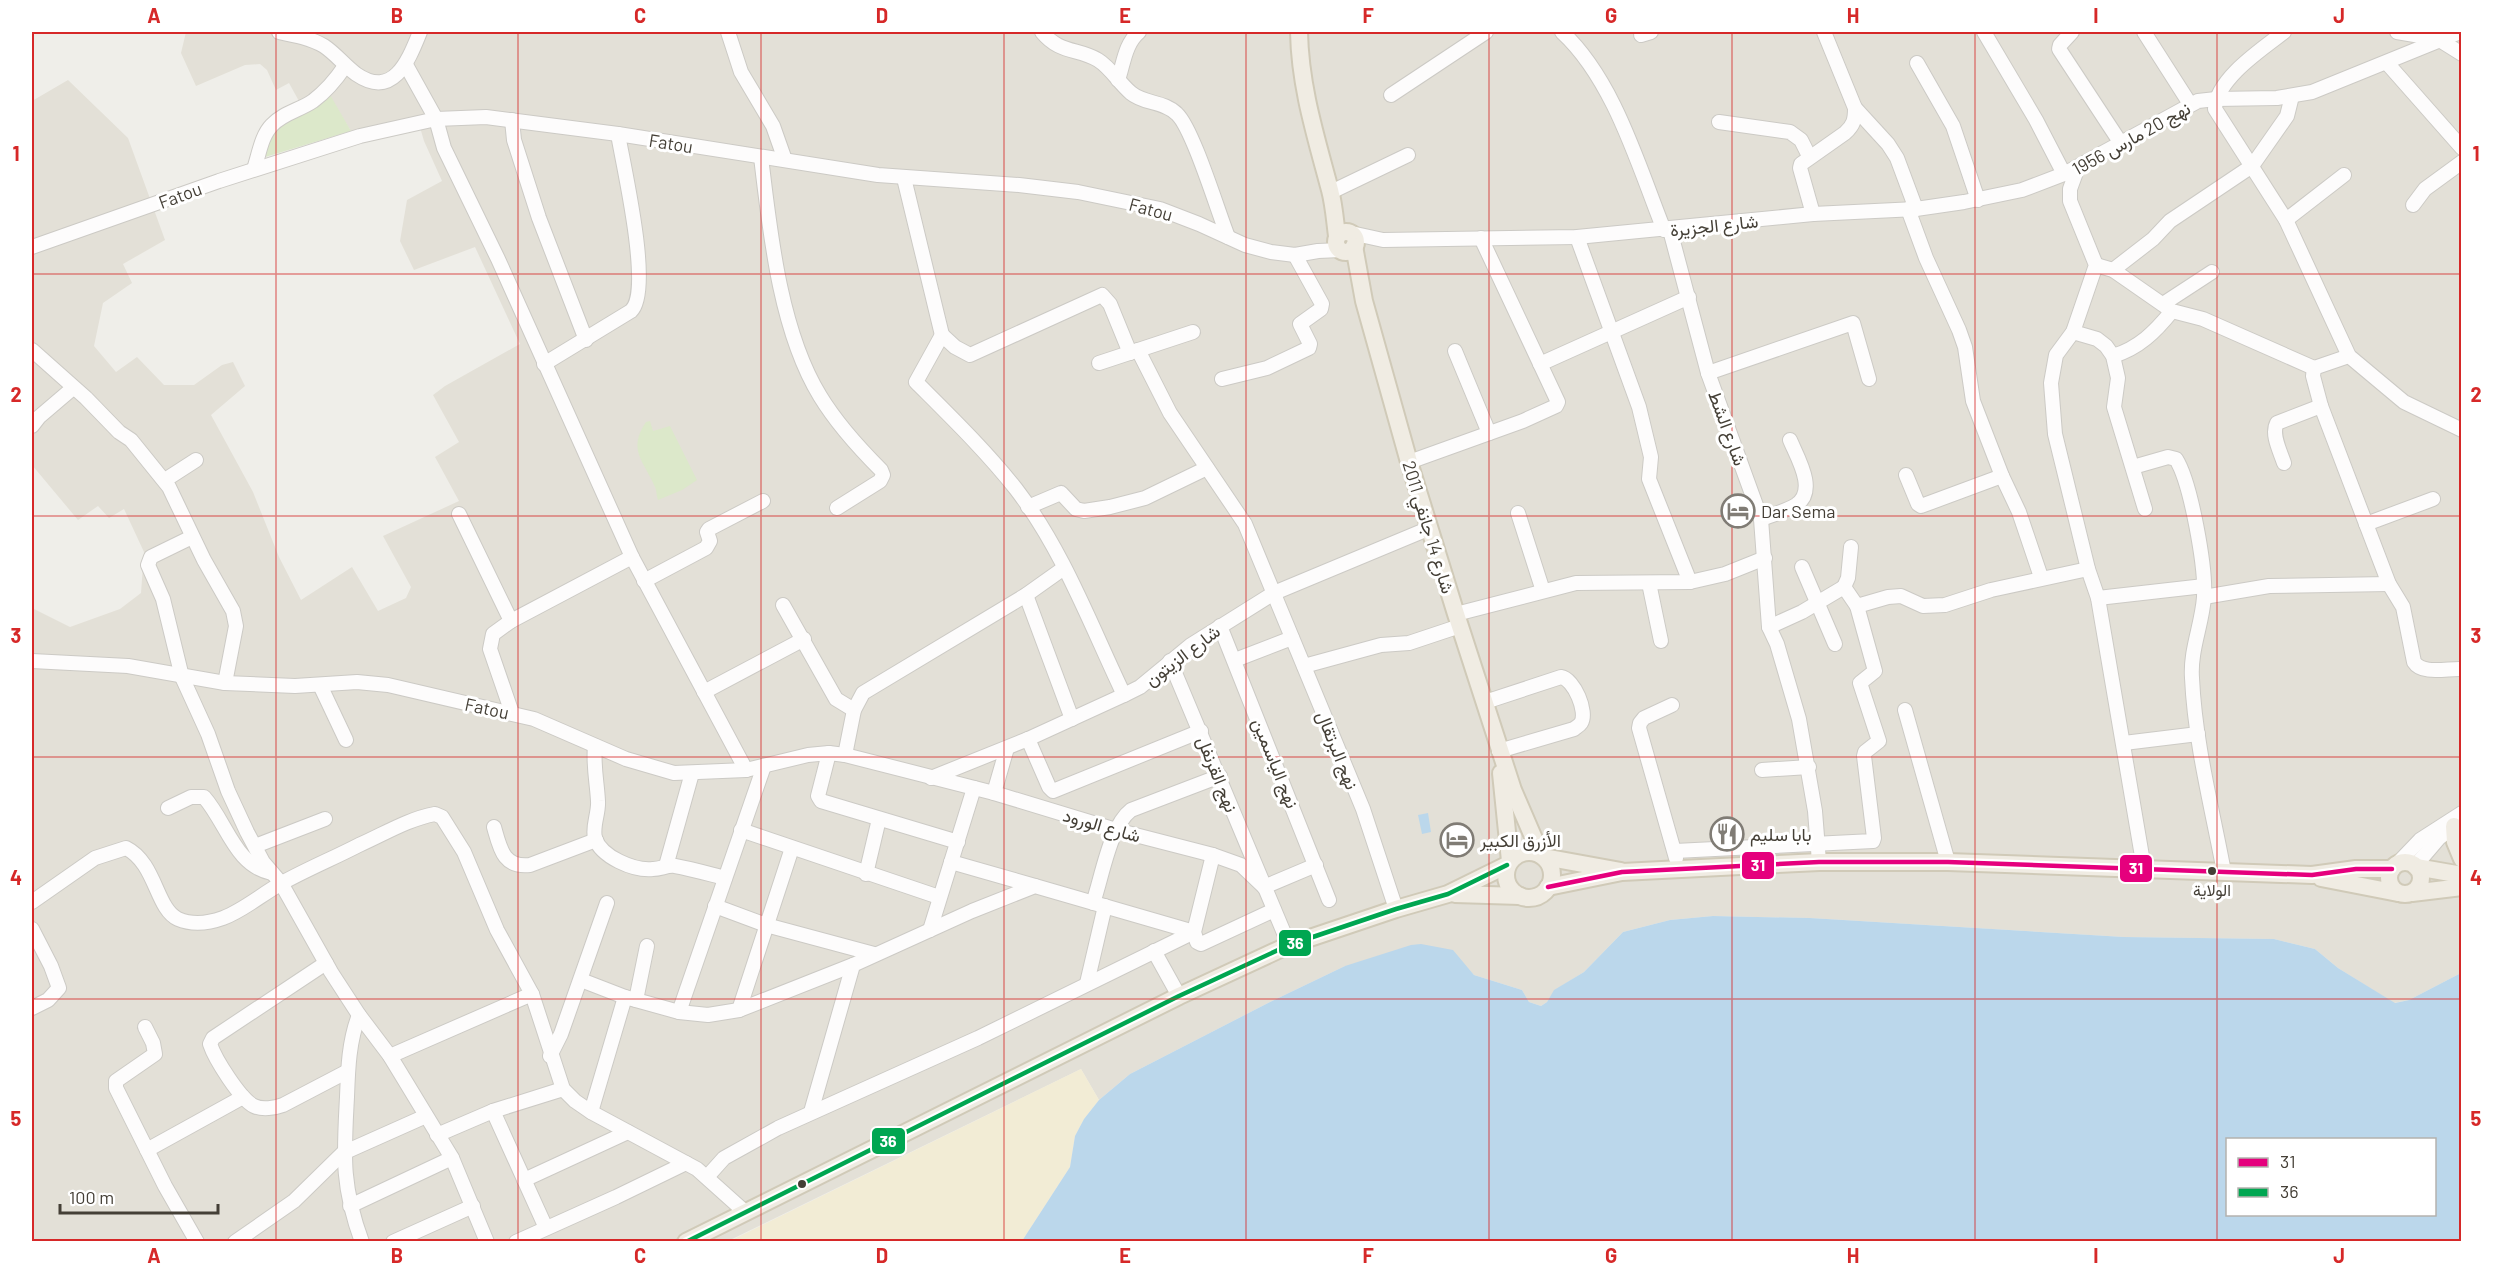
<svg xmlns="http://www.w3.org/2000/svg" width="2493" height="1273" viewBox="0 0 2493 1273" font-family="Barlow,Vazirmatn,sans-serif">
<style>
.residential{fill:#e3e0d7}
.green{fill:#dce8ca}
.sand{fill:#f2ecd5}
.water{fill:#bbd7eb;fill-rule:evenodd}
.lines{fill:none;stroke-linecap:round;stroke-linejoin:round}
.minor-casing{stroke:#cccac5;stroke-width:16}
.major-casing{stroke:#d0cab8;stroke-width:20}
.minor{stroke:#fdfcfc;stroke-width:14}
.major{stroke:#f0ece3;stroke-width:16}
.bus-1-casing{stroke:#fff;stroke-width:9}
.bus-2-casing{stroke:#fff;stroke-width:9}
.bus-1{stroke:#e5007d;stroke-width:4.5}
.bus-2{stroke:#00a651;stroke-width:4.5}
.grid{fill:none;stroke:#d62828;stroke-width:1.5;stroke-opacity:0.55}
.bus-dot{fill:#443f36;stroke:#fff;stroke-width:2}
.labels{text-anchor:middle;dominant-baseline:central;stroke-width:6;stroke-linejoin:round;paint-order:stroke}
.bus-label{font-size:16px;fill:#443f36;stroke:#fff}
.street-label{font-size:18px;fill:#443f36;stroke:#fff}
.poi-label{font-size:18px;fill:#443f36;stroke:#fff;text-anchor:start}
.line-badge{stroke:#fff;stroke-width:2}
.badge-label{font-size:16px;text-anchor:middle;font-weight:bold;fill:#fff}
.neatline{fill:none;stroke:#d62828;stroke-width:2}
.grid-label{font-size:20px;text-anchor:middle;font-weight:bold;fill:#d62828}
</style>
<rect width="100%" height="100%" fill="#efeee9"/>
<polygon class="residential" points="186,32 2461,32 2461,973 2409,1000 2394,1003 2338,968 2315,949 2274,939 2124,937 1810,918 1713,916 1670,920 1623,932 1584,972 1555,990 1547,1002 1541,1006 1529,1002 1522,990 1474,975 1463,963 1345,966 1270,1002 1130,1074 1099,1100 1081,1069 728,1241 32,1241 32,608 70,627 120,609 141,593 144,552 124,509 109,518 98,506 78,520 32,465 32,101 68,80 128,138 165,240 123,264 132,283 103,303 94,346 116,372 137,357 164,385 194,385 222,365 233,362 245,386 211,415 253,492 279,557 301,600 352,567 378,611 406,598 411,587 383,536 459,501 435,457 459,442 433,395 445,386 520,344 475,247 414,270 400,241 407,200 442,181 424,141 417,117 352,133 328,93 300,103 289,83 276,90 267,70 260,64 245,65 196,86 181,53"/>
<g class="green">
<polygon points="329,93 351,131 262,158 263,137"/>
<path d="M650 421 653 431 670 426 697 480 682 490 658 500C656 495 657 491 655 487 644 461 627 450 646 422Z"/>
</g>
<polygon class="sand" points="1081,1069 1099,1100 1084,1119 1075,1136 1070,1167 1022,1241 728,1242"/>
<g class="water">
<polygon points="1428,813 1431,832 1422,834 1418,815"/>
<path d="M1713 916 1810 918 2124 937 2274 939 2315 949 2338 968 2395 1003 2409 1000 2461 973V1241H1022L1070 1167 1075 1136 1084 1119 1099 1100 1130 1074 1270 1002 1345 966 1411 945 1421 944 1453 950 1474 975 1522 990 1529 1002 1541 1006 1547 1002 1554 990 1584 972 1623 932 1670 920ZM2228 1140H2434V1214H2228Z"/>
</g>
<g class="lines">
<g class="minor-casing">
<g id="minor">
<path d="M279 32C294 35 310 38 324 46 336 54 344 65 356 74 394 100 409 59 420 32"/>
<polyline points="728,32 741,72 773,126 785,160"/>
<path d="M1042 32C1060 54 1078 48 1098 60 1111 68 1119 83 1131 93 1144 104 1164 101 1177 114 1193 129 1218 212 1228 237"/>
<path d="M1562 32C1614 80 1638 165 1664 230"/>
<polyline points="1984,32 2036,120 2064,174"/>
<polyline points="2072,32 2060,45 2059,49 2122,145"/>
<polyline points="2144,32 2190,104"/>
<path d="M2284 32C2262 49 2216 79 2215 109L2286 220 2349 356 2404 402 2462 430"/>
<polyline points="2397,32 2438,39 2462,54"/>
<polyline points="1641,35 1651,32"/>
<polyline points="1917,63 1953,126 1978,200"/>
<polyline points="2387,63 2462,148"/>
<polyline points="406,65 436,119 444,148 498,259 632,557 746,770"/>
<path d="M1118 80C1124 62 1125 44 1139 32"/>
<polyline points="1391,95 1486,32"/>
<polyline points="1855,108 1888,144 1897,158 1916,209"/>
<polyline points="512,120 514,140 539,218 586,340"/>
<polyline points="1719,122 1790,132 1801,140 1809,156"/>
<path d="M761 157C770 232 780 331 820 396 837 424 858 447 881 470L883 475 880 481 837 508"/>
<polyline points="2078,167 2070,189 2070,201 2096,265 2073,332 2056,355 2051,383 2055,434 2088,569 2098,598 2144,868"/>
<path d="M254 169C259 155 261 136 272 125 283 113 300 110 313 101 325 92 337 78 345 66"/>
<polyline points="904,178 942,335"/>
<polyline points="1331,192 1408,155"/>
<polyline points="2413,205 2425,189 2462,162"/>
<polyline points="1908,209 1926,258 1959,330 1965,347 1973,401 2002,476 2019,512 2041,577"/>
<path d="M1813 214 1800 168 1801 164 1845 133C1854 125 1855 119 1855 108L1824 32"/>
<polyline points="2286,220 2344,175"/>
<polyline points="1670,230 1708,373 1761,519 1769,627 1777,644 1799,719 1815,811 1819,862"/>
<polyline points="1351,233 1383,240 1577,237 1813,214 1916,209 1964,202 2022,190 2064,174 2198,101 2216,99 2277,98 2312,92 2460,32"/>
<polyline points="1577,237 1639,407 1651,457 1649,479 1690,582"/>
<polyline points="32,247 219,181 360,136 436,119 486,117 618,134 878,175 1019,185 1078,192 1160,209 1199,224 1245,245 1271,252 1295,255 1318,251 1341,250"/>
<polyline points="2096,265 2113,270 2172,311 2203,319 2314,368 2349,356"/>
<polyline points="2113,270 2153,239 2170,221 2252,166 2287,116 2292,96"/>
<polyline points="2163,304 2212,272"/>
<polyline points="2073,332 2097,339 2106,346 2113,356 2118,378 2114,407 2145,509"/>
<polyline points="32,350 86,398 119,432 131,440 169,487 204,560 233,611 236,626 225,683"/>
<polyline points="1138,350 1170,413 1245,524 1363,809 1396,909"/>
<polyline points="1455,351 1489,433"/>
<path d="M2113 356C2139 348 2155 332 2172 311"/>
<polyline points="1099,363 1193,332"/>
<path d="M544 364 631 311C653 291 623 165 618 134"/>
<polyline points="1540,364 1689,297"/>
<path d="M2314 368 2313 376 2321 406 2389 584 2403 607 2414 662C2422 675 2448 668 2462 669"/>
<polyline points="1708,373 1853,323 1869,379"/>
<polyline points="1222,379 1267,368 1309,348 1310,344 1300,324 1321,309 1322,304 1295,255"/>
<polyline points="32,426 39,417 73,388"/>
<polyline points="1409,462 1523,421 1556,406 1558,402 1481,238"/>
<path d="M2284 463C2280 451 2271 434 2277 423L2321 406"/>
<path d="M2133 467 2168 457 2176 459C2191 483 2206 568 2204 597 2202 625 2190 650 2192 678 2195 743 2212 808 2224 872"/>
<polyline points="1906,475 1918,504 1921,506 2002,476"/>
<polyline points="165,480 196,460"/>
<polyline points="1028,507 1061,493 1076,509 1084,511 1110,507 1145,498 1207,468"/>
<polyline points="1518,513 1543,591"/>
<polyline points="459,514 511,621"/>
<path d="M1761 519C1772 515 1786 511 1796 505 1818 491 1797 457 1790 440"/>
<polyline points="2366,524 2433,499"/>
<polyline points="192,537 151,557 148,565 163,599 182,677 208,734 228,791 247,832 263,862 281,883 331,972 359,1015 390,1056 452,1158 487,1242"/>
<polyline points="1802,567 1835,644"/>
<polyline points="644,581 706,548 710,541 707,532 709,529 763,501"/>
<polyline points="1649,583 1661,641"/>
<polyline points="1844,587 1848,578 1851,547"/>
<polyline points="1026,595 1072,719"/>
<polyline points="2204,597 2269,586 2389,584"/>
<polyline points="2098,598 2204,586"/>
<polyline points="783,605 836,699 854,710"/>
<polyline points="1456,614 1576,583 1690,582 1725,574 1765,558"/>
<polyline points="1220,626 1329,900"/>
<polyline points="1769,627 1802,612 1844,587 1857,606 1888,597 1901,596 1923,606 1945,605 1991,590 2088,569"/>
<polyline points="1235,660 1292,638"/>
<polyline points="32,661 128,666 225,683 295,686 357,682 388,685 534,719 626,759 674,773 746,770 808,755 829,753 845,755 994,793 1116,830 1213,855 1241,865 1264,887"/>
<polyline points="1170,661 1289,945"/>
<polyline points="1304,666 1381,645 1409,643 1460,626"/>
<polyline points="320,685 346,740"/>
<polyline points="704,692 804,639"/>
<path d="M1124 695C1091 626 1063 550 1016 489 986 451 950 416 916 382L942 335 955 347 970 355 1102 295 1110 304 1130 353"/>
<path d="M1485 702 1561 677C1574 679 1588 712 1581 723 1579 726 1576 727 1574 729L1499 751"/>
<polyline points="1672,705 1644,718 1640,723 1639,728 1676,858"/>
<polyline points="1905,710 1948,862"/>
<polyline points="512,713 490,649 493,634 511,621 632,557"/>
<polyline points="1028,739 1049,787 1053,791 1201,731"/>
<polyline points="2124,743 2198,734"/>
<path d="M595 746C593 765 597 782 598 801 599 813 592 826 595 838 601 857 634 871 653 869 661 869 667 865 675 866 692 869 709 874 725 878"/>
<polyline points="829,753 818,796 821,801 958,842"/>
<polyline points="845,755 854,710 863,693 1026,595 1064,568"/>
<polyline points="1762,770 1809,767"/>
<polyline points="931,778 1028,739 1124,695 1140,687 1191,645 1274,593 1430,528"/>
<polyline points="994,793 1007,748"/>
<path d="M168 808 191 797H204C227 823 235 866 272 873"/>
<path d="M494 827C500 848 503 868 530 865L596 840"/>
<polyline points="741,830 939,897"/>
<polyline points="255,846 325,819"/>
<polyline points="1675,851 1873,841 1874,838 1864,756 1865,752 1879,741 1860,683 1875,671 1857,606"/>
<polyline points="1213,855 1194,932 1197,942 1201,944 1274,910"/>
<polyline points="951,862 1035,886"/>
<polyline points="2397,864 2420,840 2462,813"/>
<polyline points="666,866 692,773"/>
<polyline points="2415,866 2439,838 2451,829"/>
<polyline points="866,874 879,819"/>
<polyline points="1264,887 1316,865"/>
<path d="M32 902 95 858 126 848C156 863 156 909 178 919 192 925 209 923 223 918 244 910 262 894 282 883 307 869 334 858 359 845 384 834 408 819 435 814L442 817 464 852 497 930 532 994 563 1089 575 1101 591 1112 697 1169 745 1212"/>
<path d="M1093 903C1102 877 1110 826 1131 810L1220 776"/>
<polyline points="715,906 766,925 874,954"/>
<polyline points="32,929 51,966 59,988 48,1000 32,1008"/>
<polyline points="930,930 974,788"/>
<polyline points="1154,951 1179,996"/>
<path d="M326 963 213 1038 210 1044C215 1059 240 1099 254 1106 262 1110 275 1108 283 1105L348 1071"/>
<polyline points="581,980 625,997 679,1012 708,1015 739,1010 853,965 972,911 1035,886 1194,932"/>
<polyline points="1087,983 1105,906"/>
<polyline points="636,1000 647,946"/>
<polyline points="739,1010 792,848"/>
<polyline points="679,1012 764,766"/>
<path d="M359 1015C349 1041 348 1068 347 1097 344 1154 341 1185 362 1242"/>
<polyline points="145,1027 153,1043 155,1054 116,1081 116,1088 165,1186 197,1242"/>
<polyline points="390,1056 532,994"/>
<polyline points="550,1056 561,1034 607,903"/>
<polyline points="493,1111 546,1228"/>
<polyline points="591,1112 625,997"/>
<polyline points="811,1112 853,965"/>
<polyline points="437,1135 493,1111 563,1089"/>
<polyline points="147,1150 243,1097"/>
<polyline points="707,1177 724,1158 778,1128 978,1038 1194,932"/>
<polyline points="524,1180 628,1132"/>
<polyline points="350,1206 452,1158"/>
<polyline points="235,1242 294,1201 343,1153 426,1116"/>
<polyline points="393,1242 473,1206"/>
<polyline points="516,1242 616,1197 686,1163"/>
</g>
</g>
<g class="major-casing">
<g id="major">
<path d="M1299 32C1300 87 1316 137 1330 190 1334 205 1335 221 1337 236"/>
<circle cx="1346" cy="242" r="10"/>
<polyline points="1354,246 1364,301 1409,462 1456,614 1513,790 1541,855"/>
<polyline points="1501,773 1510,861"/>
<polyline points="2454,826 2455,842 2462,859"/>
<circle cx="1529" cy="875" r="23"/>
<polyline points="1544,857 1621,871"/>
<circle cx="2405" cy="878" r="16"/>
<polyline points="2416,867 2462,875"/>
<polyline points="2321,878 2398,893"/>
<polyline points="1548,887 1622,872 1819,862 1948,862 2312,875 2356,869 2392,869"/>
<polyline points="2412,893 2462,887"/>
<polyline points="1455,894 1520,896"/>
<polyline points="686,1242 1179,996 1289,945 1396,909 1448,894 1507,865"/>
</g>
</g>
<use href="#minor" class="minor"/>
<use href="#major" class="major"/>
<g class="bus-1-casing">
<polyline id="bus-1" points="1548,887 1622,872 1819,862 1948,862 2312,875 2356,869 2392,869"/>
</g>
<g class="bus-2-casing">
<polyline id="bus-2" points="686,1242 1179,996 1289,945 1396,909 1448,894 1507,865"/>
</g>
<use href="#bus-1" class="bus-1"/>
<use href="#bus-2" class="bus-2"/>
</g>
<path class="grid" d="M276 32V1242M518 32V1242M761 32V1242M1004 32V1242M1246 32V1242M1489 32V1242M1732 32V1242M1975 32V1242M2217 32V1242M32 274H2462M32 516H2462M32 757H2462M32 999H2462"/>
<defs>
<g id="hotel-ring" transform="scale(1.725)"><circle r="9.5" fill="#fff" stroke="#807c75" stroke-width="1.5"/><path d="M-6-4.5h1.5V1H6V5H4.5V3h-9V5H-6ZM-4 0a1.8 1.8 0 1 1 3.6 0ZM.5 0V-2.5h3Q6-2.5 6 0Z" fill="#807c75"/></g>
<g id="restaurant-ring" transform="scale(1.725)"><circle r="9.5" fill="#fff" stroke="#807c75" stroke-width="1.5"/><path d="M-5-6h1v4h1v-4h1v4h1v-4h1v5L-1.5 .5V6h-2V.5L-5-1ZM5-6V6H3V1.5H1.5Q1.5-4 5-6Z" fill="#807c75"/></g>
</defs>
<g fill-rule="evenodd">
<use href="#hotel-ring" x="1738" y="511"/>
<use href="#restaurant-ring" x="1727" y="834"/>
<use href="#hotel-ring" x="1457" y="840"/>
</g>
<g class="bus-dot">
<circle cx="2212" cy="871" r="5"/>
<circle cx="802" cy="1184" r="5"/>
</g>
<g class="labels">
<g class="bus-label">
<text x="2212" y="889">الولاية</text>
</g>
<g class="street-label">
<text transform="translate(2131 138) rotate(-29)">نهج 20 مارس 1956</text>
<text transform="translate(671 143) rotate(9)">Fatou</text>
<text transform="translate(180 195) rotate(-20)">Fatou</text>
<text transform="translate(1151 209) rotate(15)">Fatou</text>
<text transform="translate(1714 225) rotate(-6)">شارع الجزيرة</text>
<text transform="translate(1728 428) rotate(70)">شارع الشط</text>
<text transform="translate(1429 527) rotate(73)">شارع 14 جانفي 2011</text>
<text transform="translate(1182 655) rotate(-37)">شارع الزيتون</text>
<text transform="translate(487 708) rotate(12)">Fatou</text>
<text transform="translate(1338 750) rotate(68)">نهج البرتقال</text>
<text transform="translate(1276 763) rotate(68)">نهج الياسمين</text>
<text transform="translate(1218 774) rotate(68)">نهج القرنفل</text>
<text transform="translate(1102 825) rotate(16)">شارع الورود</text>
</g>
<g class="poi-label">
<text x="1761" y="511">Dar Sema</text>
<text x="1750" y="834">بابا سليم</text>
<text x="1480" y="840">الأزرق الكبير</text>
</g>
</g>
<g class="line-badge">
<rect x="1741" y="851" width="34" height="29" rx="6" fill="#e5007d"/>
<rect x="2119" y="854" width="34" height="29" rx="6" fill="#e5007d"/>
<rect x="1278" y="929" width="34" height="28" rx="6" fill="#00a651"/>
<rect x="871" y="1127" width="35" height="28" rx="6" fill="#00a651"/>
</g>
<g class="badge-label">
<text x="1758" y="871">31</text>
<text x="2136" y="874">31</text>
<text x="1295" y="949">36</text>
<text x="888" y="1147">36</text>
</g>
<rect width="2493" height="1273" fill="none" stroke="#ffffff" stroke-width="66"/>
<rect x="2226" y="1138" width="210" height="78" fill="#ffffff" stroke="#b4b2af" stroke-width="1.5"/>
<rect x="2238" y="1158" width="30" height="9" fill="#e5007d" stroke="#b4b2af" stroke-width="1.5"/>
<text x="2280" y="1168" font-size="18" fill="#443f36">31</text>
<rect x="2238" y="1188" width="30" height="9" fill="#00a651" stroke="#b4b2af" stroke-width="1.5"/>
<text x="2280" y="1198" font-size="18" fill="#443f36">36</text>
<path d="M60 1204v9h158v-9" fill="none" stroke="#443f36" stroke-width="3"/>
<text x="69" y="1204" font-size="18" fill="#443f36" stroke="#ffffff" stroke-width="4.5" paint-order="stroke">100 m</text>
<rect x="33" y="33" width="2427" height="1207" class="neatline"/>
<g class="grid-label">
<text x="154" y="23">A</text>
<text x="397" y="23">B</text>
<text x="640" y="23">C</text>
<text x="882" y="23">D</text>
<text x="1125" y="23">E</text>
<text x="1368" y="23">F</text>
<text x="1611" y="23">G</text>
<text x="1853" y="23">H</text>
<text x="2096" y="23">I</text>
<text x="2339" y="23">J</text>
<text x="16" y="161">1</text>
<text x="2476" y="161">1</text>
<text x="16" y="402">2</text>
<text x="2476" y="402">2</text>
<text x="16" y="643">3</text>
<text x="2476" y="643">3</text>
<text x="16" y="885">4</text>
<text x="2476" y="885">4</text>
<text x="16" y="1126">5</text>
<text x="2476" y="1126">5</text>
<text x="154" y="1263">A</text>
<text x="397" y="1263">B</text>
<text x="640" y="1263">C</text>
<text x="882" y="1263">D</text>
<text x="1125" y="1263">E</text>
<text x="1368" y="1263">F</text>
<text x="1611" y="1263">G</text>
<text x="1853" y="1263">H</text>
<text x="2096" y="1263">I</text>
<text x="2339" y="1263">J</text>
</g>
</svg>
